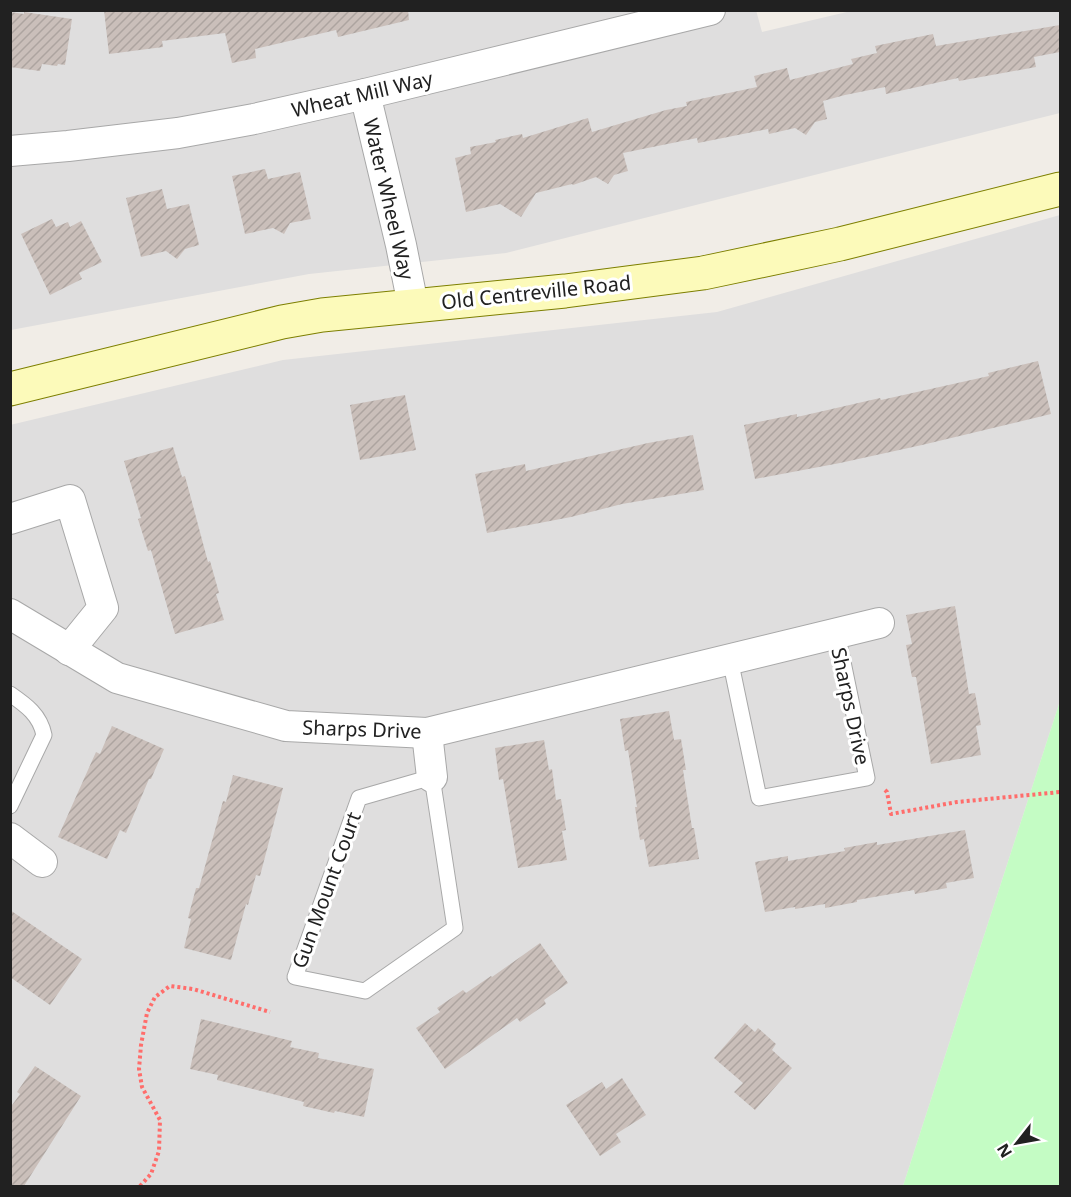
<svg xmlns="http://www.w3.org/2000/svg" width="1071" height="1197" viewBox="0 0 1071 1197" font-family="'Noto Sans',sans-serif">
<style>
.residential{fill:#dfdede}
.park{fill:#c4fcc4}
.building{fill:url(#building-hatch)}
.lines{fill:none;stroke-linecap:round;stroke-linejoin:round}
.lane-casing{stroke:#a8a8a8;stroke-width:17}
.street-casing{stroke:#a8a8a8;stroke-width:32}
.secondary-casing{stroke:#7d7f00;stroke-width:35}
.path{stroke:#ff6d6b;stroke-width:4;stroke-dasharray:3 3;stroke-linecap:butt}
.lane{stroke:#fff;stroke-width:15}
.street{stroke:#fff;stroke-width:30}
.secondary{stroke:#fcfaba;stroke-width:33}
.labels{text-anchor:middle;dominant-baseline:central;stroke-width:6;stroke-linejoin:round;paint-order:stroke}
.street-label{font-size:20px;fill:#212121;stroke:#fff}
</style>
<defs>
<pattern id="building-hatch" width="6" height="6" patternUnits="userSpaceOnUse" patternTransform="scale(1.5)"><rect width="6" height="6" fill="#cabfba"/><path d="M-1 1l2-2M0 6l6-6M5 7l2-2" fill="none" stroke="#ada4a0"/></pattern>
</defs>
<rect width="100%" height="100%" fill="#f1ede7"/>
<g class="residential">
<polygon points="756,10 762,32 851,11 1060,11 1060,113 506,253 309,274 11,330 11,11"/>
<polygon points="1060,215 1060,701 903,1186 11,1186 10,425 283,360 717,312"/>
</g>
<polygon class="park" points="1060,701 1060,1186 903,1186"/>
<g class="building">
<polygon points="104,10 408,10 409,20 338,37 336,30 255,49 256,58 232,63 225,33 162,41 163,47 109,54"/>
<polygon points="10,12 24,14 24,12 72,19 65,65 58,64 57,66 42,64 40,71 10,67"/>
<polygon points="1060,25 1060,52 1034,57 1036,67 959,81 958,78 886,94 885,87 845,95 823,101 827,119 815,122 806,135 795,128 769,134 768,129 698,143 697,138 623,153 628,171 614,175 608,184 596,177 573,185 572,184 536,193 521,217 500,204 466,212 455,158 471,154 470,147 496,142 495,140 522,134 523,138 588,118 592,132 666,110 687,106 686,102 757,87 754,76 787,68 790,80 853,64 851,59 877,53 875,46 933,34 936,46"/>
<polygon points="265,169 268,179 300,172 311,219 290,223 284,234 273,228 245,234 232,176"/>
<polygon points="162,189 167,209 189,204 199,245 185,249 177,259 166,251 141,257 126,198"/>
<polygon points="52,219 56,227 68,222 70,227 81,221 102,262 79,273 82,279 50,295 21,234"/>
<polygon points="1038,361 1051,414 922,445 840,463 755,479 744,425 797,414 797,417 880,398 881,400 989,376 988,373"/>
<polygon points="405,395 416,450 360,460 350,405"/>
<polygon points="693,435 704,490 622,504 571,517 487,533 475,474 525,464 526,471 648,443"/>
<polygon points="173,447 182,477 185,476 208,562 210,561 219,593 216,594 224,620 175,634 151,550 148,551 138,519 141,518 124,461"/>
<polygon points="955,606 969,694 975,693 981,725 976,726 981,755 931,764 916,677 912,677 906,645 912,644 906,615"/>
<polygon points="669,711 674,740 681,739 686,770 683,770 692,828 694,828 699,859 649,867 644,839 640,840 635,807 637,807 628,750 625,751 620,719"/>
<polygon points="112,726 164,749 151,779 149,779 126,833 120,830 107,859 58,837 96,752 100,754"/>
<polygon points="544,740 549,770 552,769 556,800 561,799 566,830 562,831 567,860 518,868 503,779 499,780 495,748"/>
<polygon points="233,775 283,788 260,876 256,875 248,905 246,904 231,960 184,948 191,919 188,918 196,888 199,888 223,801 226,802"/>
<polygon points="965,830 974,878 946,883 947,888 915,894 914,890 857,900 857,902 825,908 825,904 795,909 795,907 765,912 755,862 788,856 788,861 845,851 844,848 877,842 877,845"/>
<polygon points="10,910 82,959 50,1005 10,977"/>
<polygon points="540,943 568,983 544,1000 546,1004 520,1022 517,1018 445,1069 416,1028 440,1012 437,1008 463,990 466,993 491,976 492,977"/>
<polygon points="201,1019 292,1041 290,1047 319,1053 318,1058 374,1069 364,1117 335,1111 334,1113 303,1106 304,1102 217,1080 218,1075 190,1069"/>
<polygon points="745,1023 755,1032 758,1028 776,1044 772,1050 792,1068 755,1110 734,1092 743,1083 714,1058"/>
<polygon points="35,1066 81,1096 24,1186 10,1186 10,1108 20,1094 17,1092"/>
<polygon points="622,1078 646,1115 616,1134 621,1142 600,1156 566,1105 602,1082 606,1089"/>
</g>
<g class="lines">
<g class="lane-casing">
<g id="lane">
<polyline points="730,659 759,798 867,778 837,633"/>
<path d="M10 694C26 705 40 715 44 735L10 806"/>
<polygon points="432,777 455,928 365,991 295,977 359,798"/>
</g>
</g>
<g class="street-casing">
<g id="street">
<polyline points="365,94 401,245 413,305"/>
<polyline points="10,151 68,146 178,133 254,119 365,94 710,10"/>
<polyline points="10,519 70,500 103,608 69,650"/>
<polyline points="10,614 117,678 286,726 427,733 879,623"/>
<polyline points="427,733 432,777"/>
<polyline points="10,838 42,862"/>
</g>
</g>
<g class="secondary-casing">
<polyline id="secondary" points="10,389 282,322 322,315 565,291 703,273 840,244 1060,189"/>
</g>
<g class="path">
<polyline points="885,790 887,792 891,814 957,802 1060,792"/>
<polyline points="140,1186 151,1174 159,1151 160,1120 142,1087 139,1069 141,1045 147,1013 155,997 170,986 193,989 270,1012"/>
</g>
<use href="#lane" class="lane"/>
<use href="#street" class="street"/>
<use href="#secondary" class="secondary"/>
</g>
<g class="labels">
<g class="street-label">
<text transform="translate(362 94) rotate(-13)">Wheat Mill Way</text>
<text transform="translate(389 199) rotate(77)">Water Wheel Way</text>
<text transform="translate(536 292) rotate(-6)">Old Centreville Road</text>
<text transform="translate(851 706) rotate(78)">Sharps Drive</text>
<text transform="translate(362 729) rotate(2)">Sharps Drive</text>
<text transform="translate(326 890) rotate(-70)">Gun Mount Court</text>
</g>
</g>
<rect width="1071" height="1197" fill="none" stroke="#212121" stroke-width="24"/>
<g transform="translate(1017 1143) rotate(239)" stroke="#ffffff" stroke-width="4.5" paint-order="stroke">
<path d="M0-4.5L10 22L0 15L-10 22Z" fill="#212121"/>
<text y="-9" font-size="16" font-weight="bold" text-anchor="middle" fill="#212121">N</text>
</g>
</svg>
